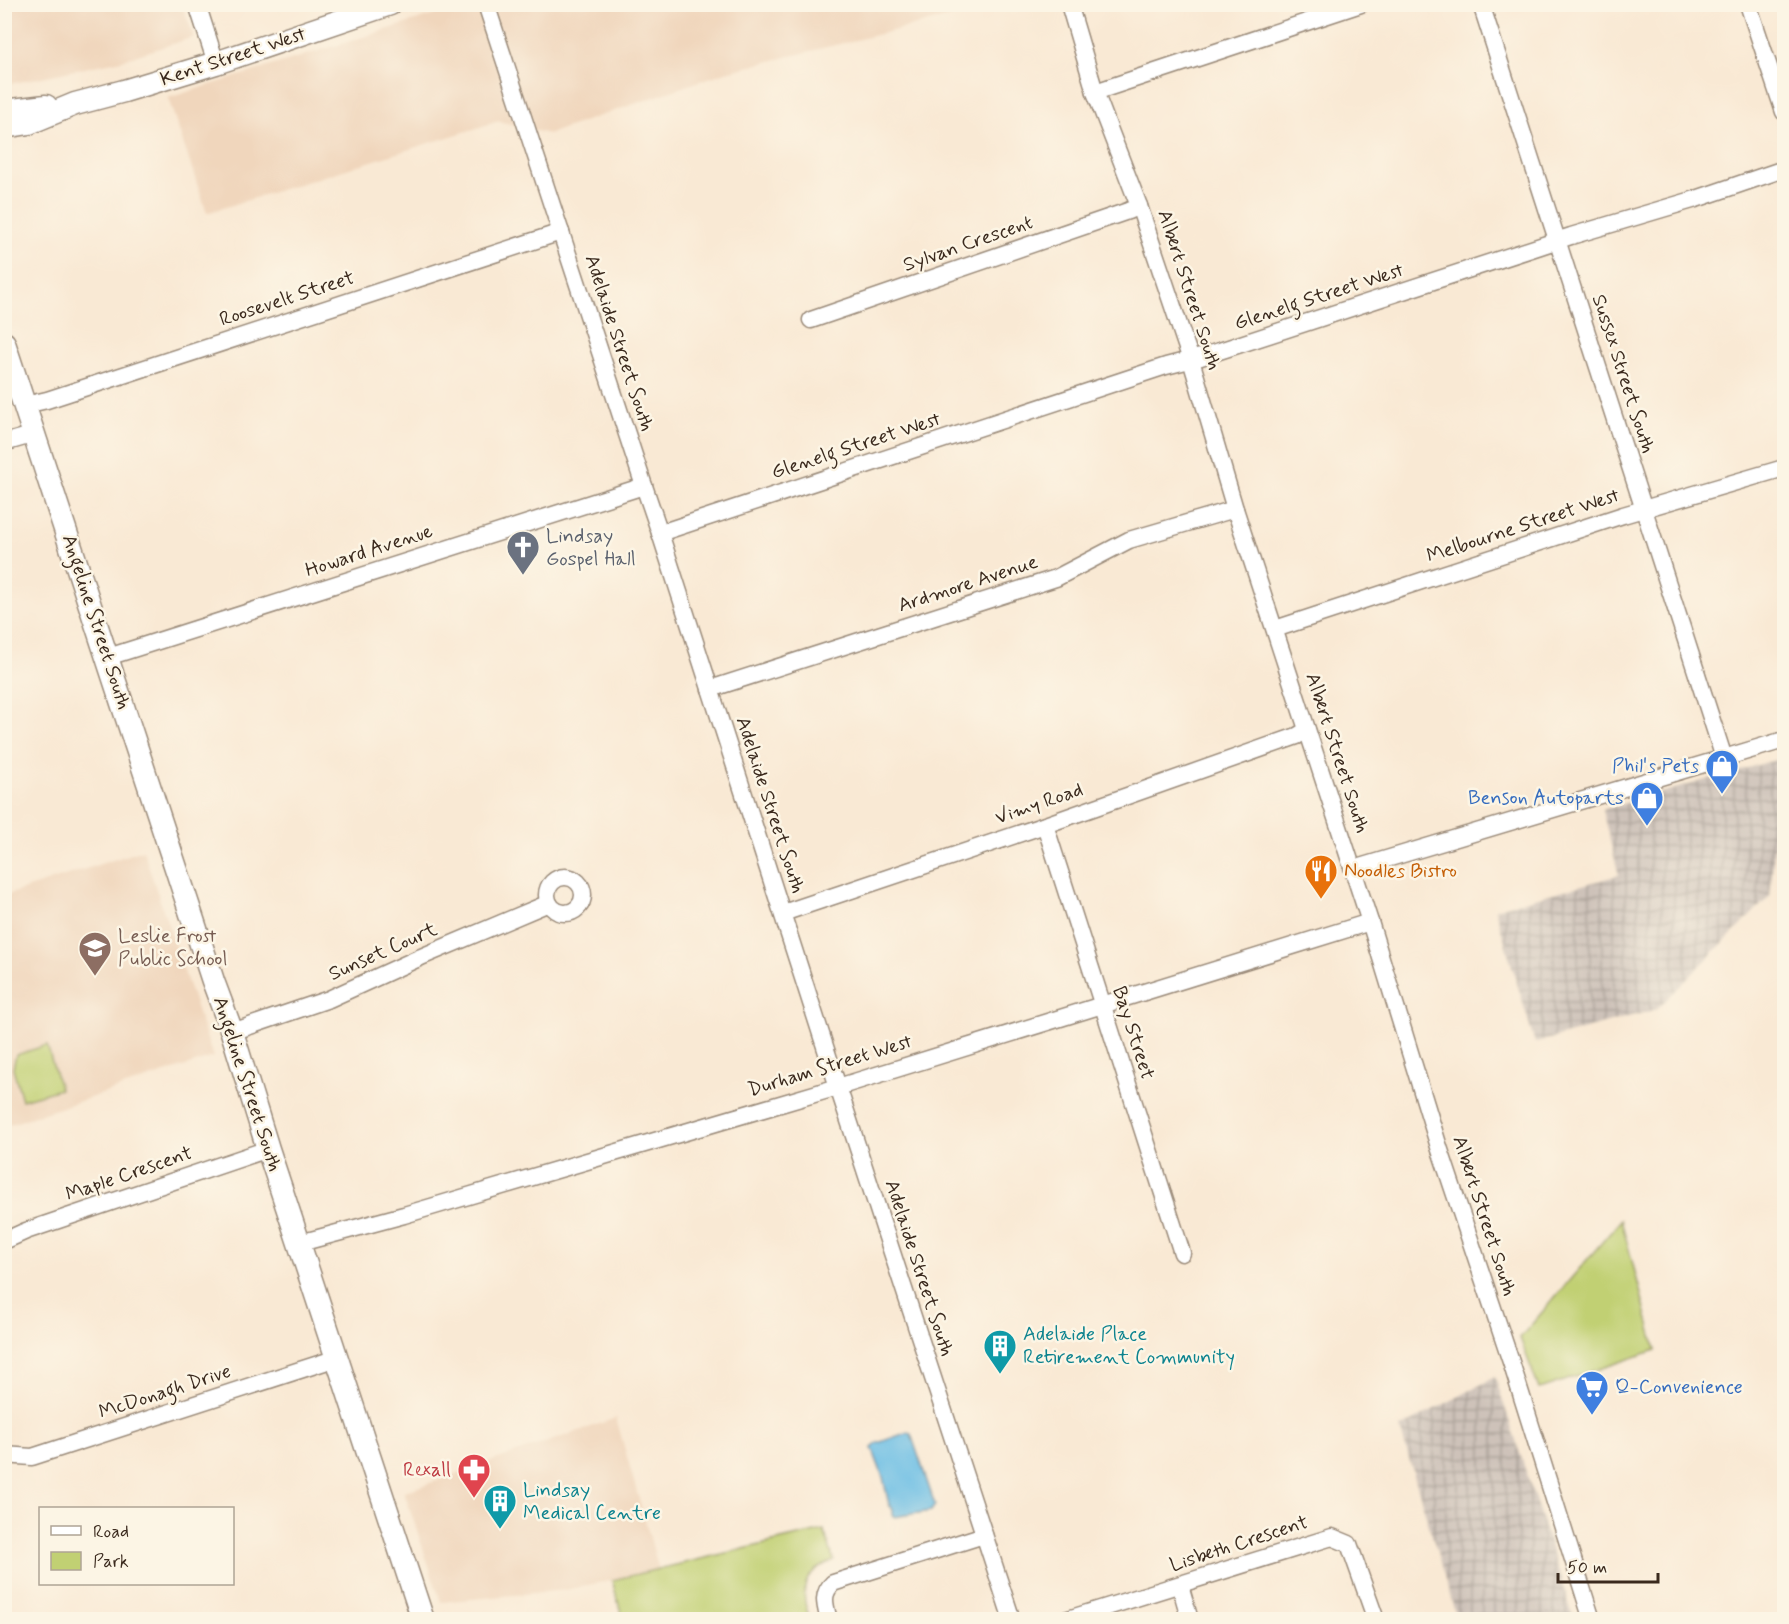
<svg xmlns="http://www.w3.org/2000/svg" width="1789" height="1624" viewBox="0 0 1789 1624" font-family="Mynerve,sans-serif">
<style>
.built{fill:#f0d6bc}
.industrial{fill:url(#industrial-grid)}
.green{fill:#c1d073;stroke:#7e7d48;stroke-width:1.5}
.water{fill:#69bde5;stroke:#527482;stroke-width:1.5}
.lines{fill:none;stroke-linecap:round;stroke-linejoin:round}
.minor-casing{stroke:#9a8a79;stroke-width:19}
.secondary-casing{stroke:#9a8a79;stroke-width:25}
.minor{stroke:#fff;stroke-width:16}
.secondary{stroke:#fff;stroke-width:22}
.labels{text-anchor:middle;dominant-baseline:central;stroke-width:5;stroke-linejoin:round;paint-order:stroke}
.street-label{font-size:20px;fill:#3b2a1e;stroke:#fcf5e5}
.worship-label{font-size:20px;fill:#5b616d;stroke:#fcf5e5;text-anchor:start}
.shop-label{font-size:20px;fill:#366cbe;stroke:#fcf5e5;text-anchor:end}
.food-label{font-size:20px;fill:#c56008;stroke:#fcf5e5;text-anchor:start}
.education-label{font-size:20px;fill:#785e54;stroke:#fcf5e5;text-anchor:start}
.culture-label{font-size:20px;fill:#0d838f;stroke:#fcf5e5;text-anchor:start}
.health-label{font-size:20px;fill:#be3a42;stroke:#fcf5e5;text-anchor:end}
</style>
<defs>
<pattern id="industrial-grid" width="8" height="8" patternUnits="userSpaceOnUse" patternTransform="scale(1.5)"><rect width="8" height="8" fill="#cec2b9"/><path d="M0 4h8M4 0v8" fill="none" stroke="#a89e96"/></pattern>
</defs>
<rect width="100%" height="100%" fill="#fcf5e5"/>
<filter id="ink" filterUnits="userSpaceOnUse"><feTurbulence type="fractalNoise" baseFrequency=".0167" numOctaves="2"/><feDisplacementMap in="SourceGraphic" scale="12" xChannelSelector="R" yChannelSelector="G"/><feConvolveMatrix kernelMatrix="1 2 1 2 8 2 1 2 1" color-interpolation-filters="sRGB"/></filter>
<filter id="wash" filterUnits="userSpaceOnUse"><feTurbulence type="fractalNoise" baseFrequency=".008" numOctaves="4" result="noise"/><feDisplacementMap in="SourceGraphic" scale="24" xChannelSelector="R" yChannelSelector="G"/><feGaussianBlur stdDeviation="1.35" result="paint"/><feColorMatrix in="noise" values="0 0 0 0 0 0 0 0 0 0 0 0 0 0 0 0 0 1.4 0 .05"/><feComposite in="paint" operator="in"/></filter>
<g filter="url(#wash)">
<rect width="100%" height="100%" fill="#f9e9d4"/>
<g class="built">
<polygon points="948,4 953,16 726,72 548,134 499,121 207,213 168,98 466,5"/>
<polygon points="4,5 182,5 194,37 122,60 5,85"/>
<polygon points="143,850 213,1057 5,1126 4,896"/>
<polygon points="616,1418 659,1570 565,1590 441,1602 404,1492"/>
</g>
<g class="industrial">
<polygon points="1782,758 1770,896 1657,1009 1535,1043 1495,909 1619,875 1602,810"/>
<polygon points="1495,1377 1574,1619 1457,1619 1400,1428"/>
</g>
<g class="green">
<polygon points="47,1045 60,1089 22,1100 13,1068 16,1055"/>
<polygon points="1621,1220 1656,1350 1539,1389 1520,1338"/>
<path d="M824 1530 834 1561C802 1571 800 1590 809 1619L672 1620C655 1613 640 1620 623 1619L612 1580Z"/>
</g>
<polygon class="water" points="908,1432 911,1434 935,1505 931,1511 893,1517 893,1509 889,1505 883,1477 872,1448 878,1443"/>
</g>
<g filter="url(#ink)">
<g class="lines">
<g class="minor-casing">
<g id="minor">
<polyline points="197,4 216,63"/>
<polyline points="486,4 644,486 660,533 838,1087 1012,1620"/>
<polyline points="1069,4 1095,92 1139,206 1191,360 1235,509 1370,922 1439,1147 1511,1362 1592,1620"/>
<polyline points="1481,4 1724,758"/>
<polyline points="1748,4 1784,112"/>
<polyline points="1095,92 1361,4"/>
<polyline points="811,320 1128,211 1139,206"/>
<polyline points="25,405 47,400 561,232"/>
<polyline points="4,443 35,434"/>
<polyline points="660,533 1166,366 1201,357 1571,236 1696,199 1784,169"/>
<polyline points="1275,629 1623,515 1784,468"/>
<polyline points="108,657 644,486"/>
<polyline points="710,689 1056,578 1129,540 1235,509"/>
<polyline points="1045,825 1182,1253"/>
<polyline points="1353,869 1784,740"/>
<circle cx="565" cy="895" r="18"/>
<polyline points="783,913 1045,825 1297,736 1307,730"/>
<polyline points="232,1032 329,999 421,957 549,903"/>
<polyline points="4,1241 26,1231 268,1149"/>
<polyline points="300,1243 404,1215 838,1087 1370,922"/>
<polyline points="4,1455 32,1457 337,1358"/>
<polyline points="1180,1585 1190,1620"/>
<path d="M829 1620C825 1605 821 1594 833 1583L984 1535"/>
<polyline points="1065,1620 1332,1537 1349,1544 1376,1620"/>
</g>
</g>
<g class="secondary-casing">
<g id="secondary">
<polyline points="4,111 46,106"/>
<polyline points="4,127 29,123 75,104 124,91 216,63 390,4"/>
<polyline points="4,343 213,981 232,1032 268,1149 423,1620"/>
</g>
</g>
<use href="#minor" class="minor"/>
<use href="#secondary" class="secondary"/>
</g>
</g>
<defs>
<g id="church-pin" transform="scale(1.725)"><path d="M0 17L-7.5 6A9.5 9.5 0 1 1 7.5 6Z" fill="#6b7280" stroke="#fcf5e5"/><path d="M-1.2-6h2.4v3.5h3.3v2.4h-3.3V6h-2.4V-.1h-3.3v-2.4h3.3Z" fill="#fff"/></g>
<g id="shop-pin" transform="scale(1.725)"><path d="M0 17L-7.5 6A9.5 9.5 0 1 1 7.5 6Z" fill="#3f7fe0" stroke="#fcf5e5"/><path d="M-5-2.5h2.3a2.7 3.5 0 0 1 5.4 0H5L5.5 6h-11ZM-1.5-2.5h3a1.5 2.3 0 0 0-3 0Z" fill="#fff"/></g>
<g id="restaurant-pin" transform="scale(1.725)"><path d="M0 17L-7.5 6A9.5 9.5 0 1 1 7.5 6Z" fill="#e8710a" stroke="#fcf5e5"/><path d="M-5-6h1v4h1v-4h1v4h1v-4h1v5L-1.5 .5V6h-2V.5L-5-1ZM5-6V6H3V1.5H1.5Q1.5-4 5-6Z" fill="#fff"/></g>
<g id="school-pin" transform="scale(1.725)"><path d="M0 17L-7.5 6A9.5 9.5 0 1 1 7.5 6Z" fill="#8d6e63" stroke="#fcf5e5"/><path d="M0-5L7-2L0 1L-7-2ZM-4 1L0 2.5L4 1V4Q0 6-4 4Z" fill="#fff"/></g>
<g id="building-pin" transform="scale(1.725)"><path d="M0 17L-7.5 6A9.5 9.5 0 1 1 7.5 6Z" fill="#0f9aa8" stroke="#fcf5e5"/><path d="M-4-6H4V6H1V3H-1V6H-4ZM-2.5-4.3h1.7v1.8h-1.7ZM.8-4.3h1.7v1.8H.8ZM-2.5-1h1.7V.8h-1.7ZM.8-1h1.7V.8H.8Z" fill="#fff"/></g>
<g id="supermarket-pin" transform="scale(1.725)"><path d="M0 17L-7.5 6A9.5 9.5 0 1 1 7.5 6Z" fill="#3f7fe0" stroke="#fcf5e5"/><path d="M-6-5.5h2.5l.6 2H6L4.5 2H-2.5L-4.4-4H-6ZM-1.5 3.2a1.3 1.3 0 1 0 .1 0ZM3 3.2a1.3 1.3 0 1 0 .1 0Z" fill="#fff"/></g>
<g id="pharmacy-pin" transform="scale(1.725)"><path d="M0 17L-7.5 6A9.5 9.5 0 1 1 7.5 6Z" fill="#e0444e" stroke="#fcf5e5"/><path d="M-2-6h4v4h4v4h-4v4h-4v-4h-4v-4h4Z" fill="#fff"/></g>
</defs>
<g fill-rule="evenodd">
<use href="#church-pin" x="523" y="547"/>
<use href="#shop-pin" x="1722" y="766"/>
<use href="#shop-pin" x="1647" y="798"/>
<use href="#restaurant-pin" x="1321" y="871"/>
<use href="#school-pin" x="95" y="948"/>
<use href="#building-pin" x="1000" y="1346"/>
<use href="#supermarket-pin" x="1592" y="1387"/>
<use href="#pharmacy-pin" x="474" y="1470"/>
<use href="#building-pin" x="500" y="1501"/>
</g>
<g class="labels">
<g class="street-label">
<text transform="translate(233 57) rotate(-18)">Kent Street West</text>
<text transform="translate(968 244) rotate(-19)">Sylvan Crescent</text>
<text transform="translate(1189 290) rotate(72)">Albert Street South</text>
<text transform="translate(1319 297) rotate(-18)">Glenelg Street West</text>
<text transform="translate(287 299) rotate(-18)">Roosevelt Street</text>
<text transform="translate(619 343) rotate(72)">Adelaide Street South</text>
<text transform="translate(1623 374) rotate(72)">Sussex Street South</text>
<text transform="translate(856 446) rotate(-18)">Glenelg Street West</text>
<text transform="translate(1523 526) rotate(-18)">Melbourne Street West</text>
<text transform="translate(369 551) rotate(-18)">Howard Avenue</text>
<text transform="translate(968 584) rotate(-18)">Ardmore Avenue</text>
<text transform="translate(96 622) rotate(72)">Angeline Street South</text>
<text transform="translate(1337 753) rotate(72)">Albert Street South</text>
<text transform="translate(1039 804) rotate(-19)">Vimy Road</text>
<text transform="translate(770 805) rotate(72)">Adelaide Street South</text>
<text transform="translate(383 952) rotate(-24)">Sunset Court</text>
<text transform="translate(1133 1033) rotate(72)">Bay Street</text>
<text transform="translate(830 1066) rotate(-17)">Durham Street West</text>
<text transform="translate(247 1084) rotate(72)">Angeline Street South</text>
<text transform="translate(129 1174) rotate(-19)">Maple Crescent</text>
<text transform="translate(1484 1216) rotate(72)">Albert Street South</text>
<text transform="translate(919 1268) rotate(72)">Adelaide Street South</text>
<text transform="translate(165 1392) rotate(-18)">McDonagh Drive</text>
<text transform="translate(1239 1544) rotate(-18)">Lisbeth Crescent</text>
</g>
<g class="worship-label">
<text x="546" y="536">Lindsay<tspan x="546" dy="23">Gospel Hall</tspan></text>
</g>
<g class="shop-label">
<text x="1699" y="766">Phil's Pets</text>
<text x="1624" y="798">Benson Autoparts</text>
<text x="1615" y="1387" text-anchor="start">Q-Convenience</text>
</g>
<g class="food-label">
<text x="1344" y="871">Noodles Bistro</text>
</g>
<g class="education-label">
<text x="118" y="936">Leslie Frost<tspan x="118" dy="23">Public School</tspan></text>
</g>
<g class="culture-label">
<text x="1023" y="1334">Adelaide Place<tspan x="1023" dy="23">Retirement Community</tspan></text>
<text x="523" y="1490">Lindsay<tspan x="523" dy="23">Medical Centre</tspan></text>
</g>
<g class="health-label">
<text x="451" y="1470">Rexall</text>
</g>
</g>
<rect width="1789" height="1624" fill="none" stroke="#fcf5e5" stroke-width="24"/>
<rect x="39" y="1507" width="195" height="78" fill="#fcf5e5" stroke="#afa495" stroke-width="1.5"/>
<rect x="51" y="1526" width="30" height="9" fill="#ffffff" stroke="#afa495" stroke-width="1.5"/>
<text x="93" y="1537" font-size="18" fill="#3b2a1e">Road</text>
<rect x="51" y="1552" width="30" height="18" fill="#c1d073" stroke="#afa495" stroke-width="1.5"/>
<text x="93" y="1567" font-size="18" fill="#3b2a1e">Park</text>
<path d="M1558 1573v9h100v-9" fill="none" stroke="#3b2a1e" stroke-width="3"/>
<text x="1567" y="1573" font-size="18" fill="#3b2a1e" stroke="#fcf5e5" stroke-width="4.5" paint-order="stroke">50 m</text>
</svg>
